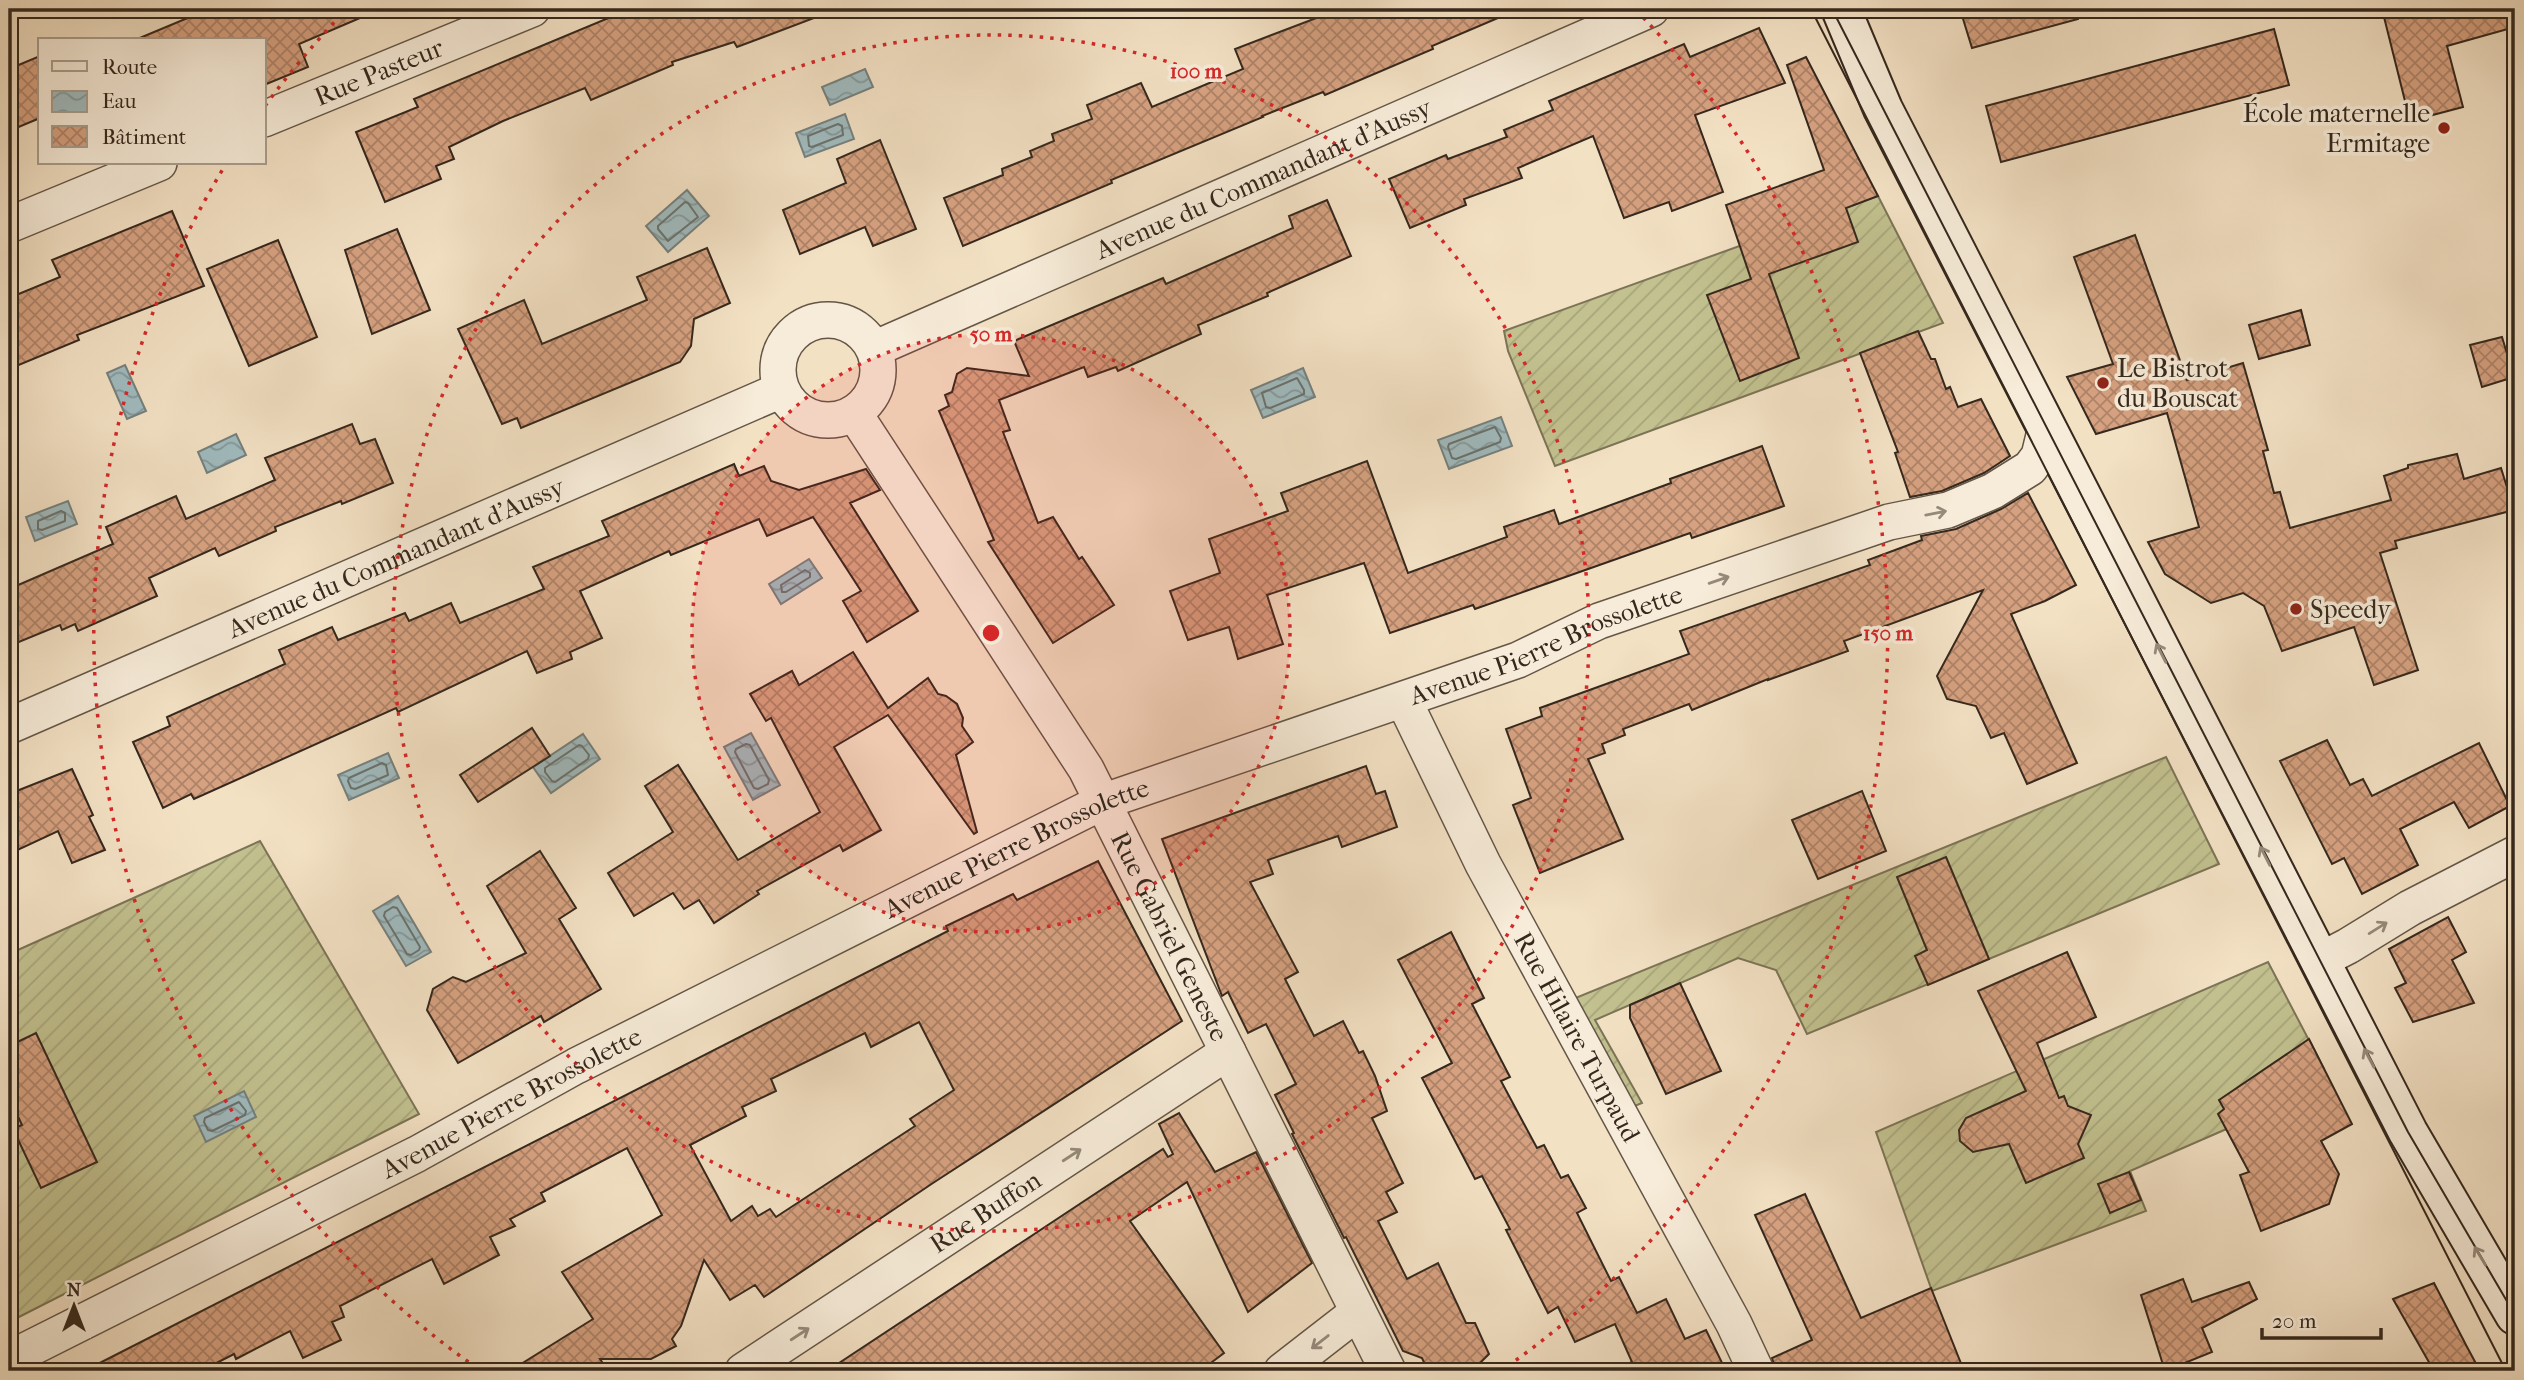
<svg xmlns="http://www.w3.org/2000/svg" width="2524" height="1380" viewBox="0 0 2524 1380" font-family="'IM FELL French Canon',serif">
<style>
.garden{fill:url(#garden-furrows);stroke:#7c7456;stroke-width:2}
.water{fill:url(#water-waves);stroke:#75807e;stroke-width:2}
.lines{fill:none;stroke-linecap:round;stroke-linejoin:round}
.shore{stroke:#6a726e;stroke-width:2}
.building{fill:url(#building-cross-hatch);stroke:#35281d;stroke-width:2;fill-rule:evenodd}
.street-casing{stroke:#645647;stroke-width:38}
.secondary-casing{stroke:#35281d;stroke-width:42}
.street{stroke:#f7ecd9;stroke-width:35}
.secondary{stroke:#f7ecd9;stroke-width:38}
.tram{stroke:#35281d;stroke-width:2}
.oneway{stroke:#968a7b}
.ring{fill:none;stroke:#d62828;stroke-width:3.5;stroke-dasharray:3.5 7}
.poi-dot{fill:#8f2418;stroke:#f7ecd9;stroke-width:2.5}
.labels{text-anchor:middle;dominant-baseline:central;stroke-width:7;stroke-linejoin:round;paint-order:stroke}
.street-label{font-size:26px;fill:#35281d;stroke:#f7ecd9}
.poi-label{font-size:26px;fill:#35281d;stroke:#f7ecd9;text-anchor:start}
.centre{fill:#d62828;stroke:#f7ecd9;stroke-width:3.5}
.ring-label{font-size:21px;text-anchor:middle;font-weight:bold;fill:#d62828;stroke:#f7ecd9;stroke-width:7;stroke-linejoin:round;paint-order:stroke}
</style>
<defs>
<pattern id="garden-furrows" width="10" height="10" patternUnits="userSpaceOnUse" patternTransform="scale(1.75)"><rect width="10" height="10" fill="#c2c18f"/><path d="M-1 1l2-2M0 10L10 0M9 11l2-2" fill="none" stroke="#a7a67b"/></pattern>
<pattern id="water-waves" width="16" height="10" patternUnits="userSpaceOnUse" patternTransform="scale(1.75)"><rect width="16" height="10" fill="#a0bbbf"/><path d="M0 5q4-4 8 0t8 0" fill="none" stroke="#83989b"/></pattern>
<pattern id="building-cross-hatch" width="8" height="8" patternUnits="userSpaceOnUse" patternTransform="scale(1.75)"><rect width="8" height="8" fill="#d6a180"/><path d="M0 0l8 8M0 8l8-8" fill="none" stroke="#ae8368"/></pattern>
</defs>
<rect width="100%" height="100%" fill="#f3e1c4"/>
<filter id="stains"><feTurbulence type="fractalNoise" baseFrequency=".00286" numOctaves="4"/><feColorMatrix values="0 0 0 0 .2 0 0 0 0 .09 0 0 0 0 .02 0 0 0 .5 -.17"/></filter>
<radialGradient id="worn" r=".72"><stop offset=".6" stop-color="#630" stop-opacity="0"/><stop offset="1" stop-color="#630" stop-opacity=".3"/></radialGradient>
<g class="garden">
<polygon points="1878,196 1943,323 1555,466 1508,351 1504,331"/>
<polygon points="2166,757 2219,864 1807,1034 1776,970 1738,958 1595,1020 1642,1103 1625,1110 1573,999"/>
<polygon points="260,841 419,1114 9,1322 9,954"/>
<polygon points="2268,962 2324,1069 2254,1117 2130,1171 2146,1211 1932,1291 1876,1132"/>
</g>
<g class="water">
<polygon points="865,69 873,87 830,105 822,87"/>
<polygon points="845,114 854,139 805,157 796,133"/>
<polygon points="687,190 709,216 668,252 646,226"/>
<polygon points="125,365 146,411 127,419 107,373"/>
<polygon points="1303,368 1315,397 1263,418 1251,390"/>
<polygon points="1501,417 1512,446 1449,469 1438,440"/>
<polygon points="236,434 246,455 207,473 198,452"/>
<polygon points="68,501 77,524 35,541 26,517"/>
<polygon points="809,559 822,578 781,604 769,584"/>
<polygon points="751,733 780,785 753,800 724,747"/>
<polygon points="583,734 600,759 551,793 533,767"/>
<polygon points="388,753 399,778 349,800 338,775"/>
<polygon points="398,896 431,952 406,966 373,911"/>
<polygon points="244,1091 256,1117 206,1142 194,1116"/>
</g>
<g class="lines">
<g class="shore">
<polygon points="838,124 842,126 843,135 812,147 809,146 808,136"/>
<polygon points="685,202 688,203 698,217 668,241 658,229 658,226"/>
<polygon points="1297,378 1304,390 1304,394 1270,408 1266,407 1262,393"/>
<polygon points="1495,427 1501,438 1500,442 1456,459 1452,458 1448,447 1449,444"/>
<polygon points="61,511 65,513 65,521 42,530 38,529 38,521"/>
<polygon points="805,570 810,573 810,577 786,592 782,592 781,585"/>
<polygon points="746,744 750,745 769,780 768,784 758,789 754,788 735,752 736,749"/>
<polygon points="579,745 582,746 589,755 588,759 555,782 552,781 545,772 545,768"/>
<polygon points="382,763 386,765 388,775 355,789 351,788 348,781 349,778"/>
<polygon points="393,907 397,908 420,947 419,950 411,955 407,954 384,916 385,912"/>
<polygon points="239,1102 246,1111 245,1115 212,1131 208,1130 204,1122 205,1118"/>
</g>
</g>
<g class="building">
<polygon points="209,9 381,9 299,44 308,67 264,85 264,40 135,40"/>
<polygon points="630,9 829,9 830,12 737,47 734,42 672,62 673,65 591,100 585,88 503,121 449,147 454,159 436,166 441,179 385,202 356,132 418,107 414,99"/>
<polygon points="1340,9 1519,9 1432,46 1433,49 1325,95 1323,92 1262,116 1263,117 1111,180 1112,183 963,246 944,198 1003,175 1002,169 1032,157 1030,151 1054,141 1052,134 1092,119 1087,105 1141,83 1152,107 1243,69 1235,49"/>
<polygon points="1960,9 2077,9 2078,19 1972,48"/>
<polygon points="2382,9 2515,9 2515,27 2447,46 2463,107 2410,121"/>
<polygon points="1759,28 1785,83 1695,115 1723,192 1672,211 1669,202 1624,218 1593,136 1518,168 1522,178 1464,199 1466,205 1410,228 1389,179 1446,155 1448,159 1507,137 1504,130 1553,110 1549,101 1684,44 1690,57"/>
<polygon points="2274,29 2289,85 2001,162 1986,106"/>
<polygon points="40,56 40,118 9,131 9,69"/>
<polygon points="1806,57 1878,196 1846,208 1858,242 1769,274 1799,358 1740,381 1707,295 1751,279 1726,205 1824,170 1787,65"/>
<polygon points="880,140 916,229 873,246 865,227 800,254 783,210 846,183 837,159"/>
<polygon points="1327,200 1351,256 1267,293 1268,296 1198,325 1201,334 1118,371 1116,367 1088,377 1084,367 999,400 1010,430 1003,432 1038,523 1053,517 1079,559 1082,557 1114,605 1053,643 988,542 994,540 939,411 949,406 945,395 952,392 957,374 967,368 1029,376 1014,341 1163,278 1166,284 1293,228 1289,216"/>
<polygon points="172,211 204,286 77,335 79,340 9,369 9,298 60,277 52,260"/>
<polygon points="397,229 430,310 372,334 345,250"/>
<polygon points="2135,235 2187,380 2243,363 2268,450 2263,451 2274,493 2280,492 2290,528 2391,500 2384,476 2408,468 2408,465 2457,454 2464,479 2501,468 2514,510 2395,541 2397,548 2380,553 2418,670 2374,685 2354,627 2282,651 2264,606 2243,593 2211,603 2165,574 2148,542 2199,527 2167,413 2096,434 2067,377 2113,364 2074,257"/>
<polygon points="278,240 317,337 249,366 207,269"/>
<polygon points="707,248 730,303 694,319 691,346 680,362 521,428 517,418 502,424 458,329 524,300 542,344 647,300 637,277"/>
<polygon points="2301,310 2310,345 2259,359 2249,325"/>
<polygon points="1918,331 1931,359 1935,359 1946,389 1950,387 1958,407 1981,399 2010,456 1984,473 1942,491 1910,497 1895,453 1898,452 1860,353"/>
<polygon points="2502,337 2514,377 2482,387 2470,345"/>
<polygon points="352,424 360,444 375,439 393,483 342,504 341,501 275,527 276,531 219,556 215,548 149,578 157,596 78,631 75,624 62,630 60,625 9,646 9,589 113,544 106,527 176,496 186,519 275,480 265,458"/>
<polygon points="1762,446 1784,506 1692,538 1690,533 1475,609 1473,605 1390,633 1364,563 1267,595 1283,644 1238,659 1229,627 1188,640 1170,591 1220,573 1209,539 1288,511 1281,493 1367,461 1408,573 1507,537 1504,527 1554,510 1559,524 1671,483 1670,479"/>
<polygon points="734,464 739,476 764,466 771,481 799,490 866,469 880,490 850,503 918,611 867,642 843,601 861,591 813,517 767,536 759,519 671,555 669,551 580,591 602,638 570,652 572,659 537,673 527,651 398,712 396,708 194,799 191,794 163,808 133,742 170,726 167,717 285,664 279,650 332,627 338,640 405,613 409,621 451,603 460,623 544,589 533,567 609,536 602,521"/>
<polygon points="2028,493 2076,585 2045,601 2011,614 2077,763 2027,784 2004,733 1991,738 1976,706 1947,699 1937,676 1983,590 1844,641 1848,651 1768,680 1768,679 1692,710 1689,704 1623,729 1625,735 1602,744 1605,753 1588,759 1623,839 1540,873 1513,805 1531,798 1506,729 1542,716 1540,708 1689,654 1680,631 1870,565 1868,560 1922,540 1921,536 1956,529 2001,509"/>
<polygon points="853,652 888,708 928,678 938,694 946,696 957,704 963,718 962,726 973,742 956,755 977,832 974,834 888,715 834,747 881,830 843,851 840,845 757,891 759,894 714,923 699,900 684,909 673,893 634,916 608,873 673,832 645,786 678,765 738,860 820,812 771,718 766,721 750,694 792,671 799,685"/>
<polygon points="532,728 550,756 478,802 460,775"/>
<polygon points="2327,740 2350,785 2363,779 2372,796 2479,743 2510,806 2469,828 2454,802 2400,829 2418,865 2362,894 2344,858 2332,864 2280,761"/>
<polygon points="1366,766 1376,794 1385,791 1397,827 1342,847 1338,836 1268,860 1273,874 1250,882 1298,972 1285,979 1314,1036 1343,1021 1359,1053 1363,1051 1375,1076 1387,1111 1372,1118 1403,1183 1386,1192 1397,1212 1378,1221 1407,1279 1438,1263 1466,1323 1475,1323 1489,1354 1472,1371 1428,1371 1422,1358 1403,1351 1346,1237 1344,1238 1292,1134 1294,1133 1275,1095 1296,1084 1266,1024 1248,1033 1228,992 1222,996 1162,839"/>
<polygon points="72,769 93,815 89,817 105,850 72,863 58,831 9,854 9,794"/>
<polygon points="1862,791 1886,851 1818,879 1792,820"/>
<polygon points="540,851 576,908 559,919 601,989 544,1022 541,1016 458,1063 427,1010 433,989 453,977 466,982 526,953 487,886"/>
<polygon points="1946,857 1989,959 1928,985 1915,956 1927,950 1897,877"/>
<path d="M1098 861 1182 1021 933 1183 764 1297 755 1285 730 1300 704 1260 681 1326 672 1339 676 1346 651 1359H600L608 1371H510L593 1319 562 1272 662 1215 627 1148 541 1193 545 1201 510 1219 515 1226 490 1237 499 1255 444 1284 432 1259 340 1306 344 1317 332 1322 341 1340 303 1358 290 1331 236 1359 234 1354 201 1371H84L948 931 946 926 1013 894 1017 900ZM919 1022 954 1090 910 1119 915 1126 776 1217 770 1209 758 1216 752 1206 731 1221 690 1145 746 1116 742 1107 776 1091 771 1079 865 1033 871 1047Z"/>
<polygon points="2448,917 2466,952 2452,960 2474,1003 2413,1022 2395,988 2406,983 2389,949"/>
<polygon points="1451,932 1484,998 1472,1004 1510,1077 1501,1081 1537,1148 1544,1145 1561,1178 1568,1175 1586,1208 1577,1213 1611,1281 1619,1277 1637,1313 1666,1299 1685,1339 1706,1330 1726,1371 1611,1371 1632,1362 1615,1324 1575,1342 1558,1307 1548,1313 1506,1230 1510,1229 1482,1176 1475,1179 1422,1078 1452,1063 1398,960"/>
<polygon points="2067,952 2096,1017 2037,1043 2059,1098 2064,1096 2068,1106 2091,1115 2078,1144 2084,1158 2026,1183 2009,1144 1973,1152 1960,1141 1959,1130 1966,1118 2026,1091 1978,991"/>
<polygon points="1680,983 1721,1071 1666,1094 1630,1018 1630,1005"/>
<polygon points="36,1033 97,1162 41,1188 13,1129 22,1125 9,1097 9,1046"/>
<polygon points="2309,1039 2352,1124 2321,1141 2339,1174 2329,1204 2261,1231 2240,1175 2249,1172 2218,1114 2224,1109 2219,1100"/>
<polygon points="1179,1113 1215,1172 1256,1152 1312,1263 1248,1312 1187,1182 1130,1221 1224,1353 1200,1371 827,1371 1163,1149 1168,1157 1173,1154 1159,1124"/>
<polygon points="2129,1172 2141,1200 2110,1213 2098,1184"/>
<polygon points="1805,1194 1861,1318 1931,1288 1964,1371 1776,1371 1772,1358 1812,1340 1755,1215"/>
<polygon points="2183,1279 2192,1302 2249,1282 2257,1299 2202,1328 2212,1352 2165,1371 2141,1295"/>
<polygon points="2434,1283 2466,1345 2480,1371 2434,1371 2393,1299"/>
</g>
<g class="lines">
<g class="street-casing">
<g id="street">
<path id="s1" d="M264 119 532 9"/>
<polyline points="9,225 159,163"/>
<circle cx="828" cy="370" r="50"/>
<path id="s2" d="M874 349 1651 9"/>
<path id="s3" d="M854 413 1086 769 1388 1371"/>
<path id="s4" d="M1404 701 1483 864 1734 1324 1756 1371"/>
<path id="s5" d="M9 726 781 390"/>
<polyline points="2319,961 2348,946 2410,908 2515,854"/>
<path id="s6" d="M9 1359 417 1154 576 1066 1102 802 1518 660 1599 621 1889 522 1948 510 1993 491 2030 468 2039 456 2046 427"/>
<path id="s7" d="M743 1371 1228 1052"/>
<polyline points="1282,1371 1358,1312"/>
</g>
</g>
<g class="secondary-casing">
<polyline id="secondary" points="1841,9 1883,109 2408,1132 2515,1315"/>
</g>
<use href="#street" class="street"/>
<use href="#secondary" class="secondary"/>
<g class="tram">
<polyline points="1811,9 2506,1371"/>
<polyline points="1832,9 2408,1132 2515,1315"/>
</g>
</g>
<defs><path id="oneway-shaft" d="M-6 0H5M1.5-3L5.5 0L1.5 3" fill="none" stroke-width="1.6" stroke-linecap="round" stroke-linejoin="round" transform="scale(1.75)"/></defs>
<g class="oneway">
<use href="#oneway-shaft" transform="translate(1936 513) rotate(-11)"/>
<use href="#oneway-shaft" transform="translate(1719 580) rotate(-19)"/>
<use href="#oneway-shaft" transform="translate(2161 653) rotate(-117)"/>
<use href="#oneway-shaft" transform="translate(2265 856) rotate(-117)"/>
<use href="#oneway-shaft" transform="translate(2378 928) rotate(-32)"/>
<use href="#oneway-shaft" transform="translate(2369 1058) rotate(-118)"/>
<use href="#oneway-shaft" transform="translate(1072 1155) rotate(-33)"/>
<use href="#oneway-shaft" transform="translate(2480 1256) rotate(-121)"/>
<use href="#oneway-shaft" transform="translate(800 1334) rotate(-33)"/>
<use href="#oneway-shaft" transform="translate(1320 1342) rotate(142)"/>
</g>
<circle cx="991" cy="633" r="299" fill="#d62828" fill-opacity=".12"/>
<g class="ring">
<circle cx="991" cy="633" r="299"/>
<circle cx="991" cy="633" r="598"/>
<path d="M477 1368A897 897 0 0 1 226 164M265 106A897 897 0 0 1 346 10M1636 10A897 897 0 0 1 1505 1368"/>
</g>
<g class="poi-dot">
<circle cx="2444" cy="128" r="7"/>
<circle cx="2103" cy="383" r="7"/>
<circle cx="2296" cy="609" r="7"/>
</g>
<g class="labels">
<g class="street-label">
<text stroke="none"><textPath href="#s1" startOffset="124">Rue Pasteur</textPath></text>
<text stroke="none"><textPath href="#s2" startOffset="425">Avenue du Commandant d'Aussy</textPath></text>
<text stroke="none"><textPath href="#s5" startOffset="422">Avenue du Commandant d'Aussy</textPath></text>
<text stroke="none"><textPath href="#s6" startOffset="1698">Avenue Pierre Brossolette</textPath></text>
<text stroke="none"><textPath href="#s6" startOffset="1130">Avenue Pierre Brossolette</textPath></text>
<text stroke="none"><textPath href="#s3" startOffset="612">Rue Gabriel Geneste</textPath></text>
<text stroke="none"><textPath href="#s4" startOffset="378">Rue Hilaire Turpaud</textPath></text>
<text stroke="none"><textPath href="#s6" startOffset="564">Avenue Pierre Brossolette</textPath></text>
<text stroke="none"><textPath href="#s7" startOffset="290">Rue Buffon</textPath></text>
</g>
<g class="poi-label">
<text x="2430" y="113" text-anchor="end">École maternelle<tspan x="2430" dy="30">Ermitage</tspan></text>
<text x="2117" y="368">Le Bistrot<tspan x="2117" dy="30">du Bouscat</tspan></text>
<text x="2310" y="609">Speedy</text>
</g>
</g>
<circle cx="991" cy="633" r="10" class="centre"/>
<g class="ring-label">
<text x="1196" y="78">100 m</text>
<text x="991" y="341">50 m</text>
<text x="1888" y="640">150 m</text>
</g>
<rect width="2524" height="1380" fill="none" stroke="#f3e1c4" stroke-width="35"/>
<rect x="10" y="10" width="2503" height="1359" fill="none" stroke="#35281d" stroke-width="3.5"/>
<rect x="18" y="18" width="2489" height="1345" fill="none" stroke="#35281d" stroke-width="2"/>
<rect x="38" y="38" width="228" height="126" fill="#f7ecd9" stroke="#a99e8e" stroke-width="2"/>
<rect x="52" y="61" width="35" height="10" fill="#f7ecd9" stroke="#a99e8e" stroke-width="2"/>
<text x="102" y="74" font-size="21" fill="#35281d">Route</text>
<rect x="52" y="91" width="35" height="21" fill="url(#water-waves)" stroke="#a99e8e" stroke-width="2"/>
<text x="102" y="108" font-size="21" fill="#35281d">Eau</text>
<rect x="52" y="126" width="35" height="21" fill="url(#building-cross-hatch)" stroke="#a99e8e" stroke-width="2"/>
<text x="102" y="144" font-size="21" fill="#35281d">Bâtiment</text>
<g transform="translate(74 1306)" stroke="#f7ecd9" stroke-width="5" paint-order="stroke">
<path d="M0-5L12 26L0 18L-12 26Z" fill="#35281d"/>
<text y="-10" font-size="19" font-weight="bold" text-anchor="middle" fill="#35281d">N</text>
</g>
<path d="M2262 1328v10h119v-10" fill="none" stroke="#35281d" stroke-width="3.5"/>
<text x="2272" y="1328" font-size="21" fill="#35281d" stroke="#f7ecd9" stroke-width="5" paint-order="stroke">20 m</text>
<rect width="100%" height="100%" filter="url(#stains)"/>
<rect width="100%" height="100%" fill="url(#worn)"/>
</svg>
